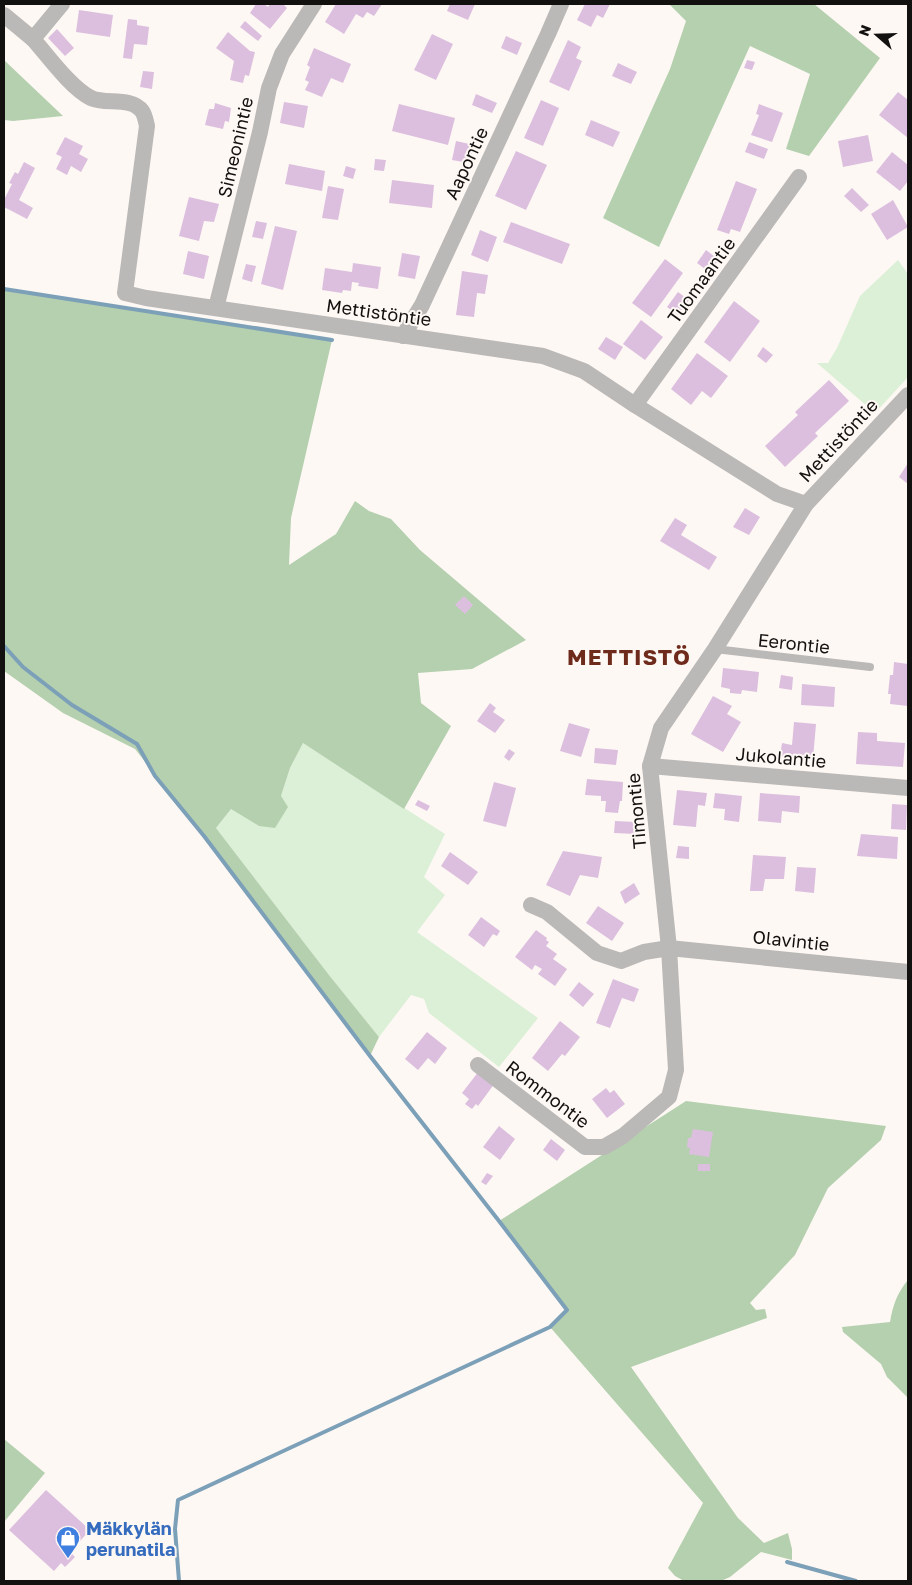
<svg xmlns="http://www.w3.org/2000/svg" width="912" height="1585" viewBox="0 0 912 1585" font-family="'Golos Text',sans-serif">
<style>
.green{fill:#dbf0d6}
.forest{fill:#b5d0af}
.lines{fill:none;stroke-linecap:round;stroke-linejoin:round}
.stream{stroke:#7ca0b8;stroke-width:4}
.building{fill:#dcbfde}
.service{stroke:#bab9b7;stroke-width:8}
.minor{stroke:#bab9b7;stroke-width:16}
.labels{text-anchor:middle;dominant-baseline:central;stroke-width:4;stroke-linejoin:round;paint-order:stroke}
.street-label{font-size:18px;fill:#131110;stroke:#fef8f4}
.shop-label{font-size:18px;font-weight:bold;fill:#366cbe;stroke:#fef8f4;text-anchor:start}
.district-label{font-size:22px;font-weight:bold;letter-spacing:1px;fill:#6e2a1a;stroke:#fef8f4}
</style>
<rect width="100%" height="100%" fill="#fef8f4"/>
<g class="green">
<polygon points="898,260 908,274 908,377 875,413 817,363 828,363 837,348 860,296"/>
<polygon points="303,743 445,834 424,877 445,895 417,932 538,1018 499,1067 429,1013 424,999 411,995 379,1037 329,975 216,828 231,809 259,826 281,796 290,768"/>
</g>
<g class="forest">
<polygon points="669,4 814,4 880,58 809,156 786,149 810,74 750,46 659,247 603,218 670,69 686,21"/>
<polygon points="4,60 63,116 13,121 4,120"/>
<polygon points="4,289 332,340 291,518 289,565 336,534 355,501 369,511 391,519 420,550 526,640 472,669 418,673 421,703 451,726 404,809 303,743 290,768 281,796 288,807 275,828 259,826 231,809 216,828 329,975 379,1037 370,1056 204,836 135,749 63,713 4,671"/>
<polygon points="686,1101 886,1126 881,1140 828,1188 795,1255 750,1303 756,1310 765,1309 767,1318 631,1367 738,1518 764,1543 788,1533 792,1549 792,1560 761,1552 730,1577 721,1581 684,1581 675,1576 668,1568 703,1503 550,1327 567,1310 499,1221"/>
<path d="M908 1280V1398L887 1377 881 1364 843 1332 842 1327 890 1322C893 1305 897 1293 908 1280Z"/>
<polygon points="4,1439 45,1473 4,1522"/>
</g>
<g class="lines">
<g class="stream">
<polyline points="4,289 332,340"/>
<polyline points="4,646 23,667 72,705 137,744 155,776 204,836 370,1056 499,1221 567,1310 550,1327 178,1500 175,1529 179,1581"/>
<polyline points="787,1562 856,1581"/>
</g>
</g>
<g class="building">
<polygon points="256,4 264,4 268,7 270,4 283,4 287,8 270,29 250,13"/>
<polygon points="336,4 382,4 374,16 367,12 363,18 356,14 344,34 325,22"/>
<polygon points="450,4 475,4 468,20 447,11"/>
<polygon points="585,4 610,4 603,18 597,15 591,27 577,20"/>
<polygon points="79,10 113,15 110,37 76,32"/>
<polygon points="128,19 137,20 137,25 149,27 147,45 134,44 132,59 123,58"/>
<polygon points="245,21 262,36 258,41 240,27"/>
<polygon points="57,29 74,48 65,56 48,38"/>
<polygon points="228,32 250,51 255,52 249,76 245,75 243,83 230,80 234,61 216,48"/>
<polygon points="432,34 453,44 436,80 414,70"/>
<polygon points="506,36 522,43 517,55 501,48"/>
<polygon points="568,40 581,47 576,58 582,61 569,91 549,82"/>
<polygon points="314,48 351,64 343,83 331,78 322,97 305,90 309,82 305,80 310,67 307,65"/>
<polygon points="747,60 755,62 752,70 744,68"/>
<polygon points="618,63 637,72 631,84 612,76"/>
<polygon points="143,71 154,72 152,89 140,87"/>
<polygon points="898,92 908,100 908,138 879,115"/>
<polygon points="476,94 497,103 492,113 472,105"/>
<polygon points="541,100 559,108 543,146 524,138"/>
<polygon points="284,102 308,106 304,128 280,123"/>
<polygon points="215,103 231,108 229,122 225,121 223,129 205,125 209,109 214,109"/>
<polygon points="399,104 455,118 448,145 392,131"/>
<polygon points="759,104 783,113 772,142 751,135 759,115 756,114"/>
<polygon points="591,120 620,132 613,147 585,135"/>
<polygon points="868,135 873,161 843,167 838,141"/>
<polygon points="65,137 83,146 79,154 88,159 81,172 71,166 67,175 56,169 62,157 56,154"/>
<polygon points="456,141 474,145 469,163 452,160"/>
<polygon points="749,142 768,149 764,159 745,152"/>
<polygon points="516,151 547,165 526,210 495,196"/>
<polygon points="892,152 908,165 908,181 900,191 876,172"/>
<polygon points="375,159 386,160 384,171 374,170"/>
<polygon points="24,162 35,168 19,200 33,208 27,219 4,207 4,200 12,184 9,183 15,172 18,174"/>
<polygon points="289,164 325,171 322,191 285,184"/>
<polygon points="346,166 356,169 353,179 343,176"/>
<polygon points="392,180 434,185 432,208 389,203"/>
<polygon points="736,181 757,189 740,232 731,229 729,234 717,230"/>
<polygon points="328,186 344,189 338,220 322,218"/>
<polygon points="852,188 869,205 861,212 844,196"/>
<polygon points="189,197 219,204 214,222 204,221 199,241 179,236"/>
<polygon points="893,200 908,227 887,240 871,214"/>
<polygon points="256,221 267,223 263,239 252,237"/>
<polygon points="511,222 570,244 562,264 503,242"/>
<polygon points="275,226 297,231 283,290 261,284"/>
<polygon points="480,230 497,237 488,262 471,255"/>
<polygon points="706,250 719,260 709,272 697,263"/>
<polygon points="188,251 209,256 204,279 183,274"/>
<polygon points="402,253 420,256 415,279 398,276"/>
<polygon points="665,259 683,273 651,317 632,303"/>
<polygon points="353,263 381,267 378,289 358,286 359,283 352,282 351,291 343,290 342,293 322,290 325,268 352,272"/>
<polygon points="246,264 256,266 252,282 242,279"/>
<polygon points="462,271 488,275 485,294 477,293 474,317 456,315"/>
<polygon points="678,292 689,300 678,315 667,307"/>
<polygon points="734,301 760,321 730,362 704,342"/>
<polygon points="641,320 663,337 645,360 623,344"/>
<polygon points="606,337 623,347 615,360 598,349"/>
<polygon points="763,347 773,355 766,363 757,356"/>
<polygon points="697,353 728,376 711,398 702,391 691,405 671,389"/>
<polygon points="829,380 849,401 815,433 818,436 785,467 765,446 798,415 795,412"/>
<polygon points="908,463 908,484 899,477"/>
<polygon points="745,508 760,517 749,535 733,527"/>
<polygon points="675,518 687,525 681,535 717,557 709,570 660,541"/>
<polygon points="464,596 473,605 465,614 455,605"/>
<polygon points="894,662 908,664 908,706 890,704 891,694 888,694 890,675 893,675"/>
<polygon points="723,668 759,672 757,692 742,690 741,694 730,693 730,689 721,687"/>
<polygon points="781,675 793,677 792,690 779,688"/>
<polygon points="802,684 835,687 834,707 801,705"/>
<polygon points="713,696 732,706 727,714 741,722 723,752 691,734"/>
<polygon points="490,703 496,708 493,712 505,720 495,733 477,721"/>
<polygon points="794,722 816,724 813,759 780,756 782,743 792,745"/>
<polygon points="569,723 590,729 581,757 560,751"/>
<polygon points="858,732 877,733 877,741 905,743 903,767 856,764"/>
<polygon points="595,748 618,750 616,765 594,763"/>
<polygon points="509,749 515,753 509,761 504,757"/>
<polygon points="587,779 623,782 622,801 620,801 618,813 605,812 606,801 601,801 601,796 585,795"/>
<polygon points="494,782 516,788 506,827 483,821"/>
<polygon points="677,790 707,793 705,806 698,805 696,827 673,825"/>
<polygon points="715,793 742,796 739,822 724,820 725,809 713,808"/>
<polygon points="760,793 800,796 799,813 782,811 781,823 758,821"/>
<polygon points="418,800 430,806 427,811 415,805"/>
<polygon points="892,804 907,805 906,830 891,829"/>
<polygon points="615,821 636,822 635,834 614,833"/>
<polygon points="861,834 898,837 897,859 857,856"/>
<polygon points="678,846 689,847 689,859 676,858"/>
<polygon points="563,851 602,857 598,878 580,875 570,896 546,885"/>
<polygon points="450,852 478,872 468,885 441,866"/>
<polygon points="753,855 786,857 784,879 765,879 763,891 750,891"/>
<polygon points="797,867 816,868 814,893 795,891"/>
<polygon points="634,883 640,894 625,904 620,892"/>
<polygon points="598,906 624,923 612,941 586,923"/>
<polygon points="481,917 500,931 497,936 493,934 484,947 468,935"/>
<polygon points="536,930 547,938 546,940 549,942 546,946 557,954 553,959 567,969 555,986 538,974 542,969 535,965 532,970 515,957"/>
<polygon points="613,979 639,989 634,1002 622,998 610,1028 596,1023"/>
<polygon points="579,982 594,994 583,1007 569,995"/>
<polygon points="560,1021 580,1037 565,1056 562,1054 548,1071 532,1058"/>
<polygon points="427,1032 447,1048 435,1064 428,1058 418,1070 405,1059"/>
<polygon points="479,1071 495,1083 478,1106 476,1104 472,1109 465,1104 469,1099 462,1093"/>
<polygon points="606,1088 610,1093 614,1090 625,1104 607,1118 592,1099"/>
<polygon points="499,1126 515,1139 500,1160 483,1147"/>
<polygon points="693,1129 713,1132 709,1157 689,1154 690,1148 687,1147 688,1138 691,1138"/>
<polygon points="551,1139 565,1150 557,1161 543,1150"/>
<rect x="698" y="1164" width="12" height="7"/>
<polygon points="487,1173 493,1176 486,1185 481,1182"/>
<polygon points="46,1490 90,1530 70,1552 75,1557 65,1567 61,1563 54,1571 9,1530"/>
</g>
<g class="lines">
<polyline class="service" points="715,649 870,667"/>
<g class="minor">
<path d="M62 4 33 39C48 56 71 88 91 98 105 105 131 96 142 111 145 115 146 122 147 126L125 293 146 298 543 356 584 371 635 405 777 494 806 504 908 395"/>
<polyline points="4,15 33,39"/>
<polyline points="216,308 260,132 269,88 282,54 314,4"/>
<polyline points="403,336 422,305 548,34 561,4"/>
<polyline points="635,405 799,177"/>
<polyline points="650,766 908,788"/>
<polyline points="531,905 547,912 597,953 621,961 644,952 669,948 908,972"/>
<polyline points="478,1065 585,1147 604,1147 623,1136 669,1097 676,1070 669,948 650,766 661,728 715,649 806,504"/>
</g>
</g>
<defs>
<g id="shop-pin" transform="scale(1.25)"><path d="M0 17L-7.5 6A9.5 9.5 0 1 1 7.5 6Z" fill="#3f7fe0" stroke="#fef8f4"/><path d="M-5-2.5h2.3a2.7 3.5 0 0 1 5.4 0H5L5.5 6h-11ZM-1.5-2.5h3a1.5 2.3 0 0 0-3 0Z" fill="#fff"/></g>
</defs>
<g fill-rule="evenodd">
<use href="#shop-pin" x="68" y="1538"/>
</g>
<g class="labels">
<g class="street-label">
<text transform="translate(235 147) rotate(-77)">Simeonintie</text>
<text transform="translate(466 163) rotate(-65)">Aapontie</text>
<text transform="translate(701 280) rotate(-54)">Tuomaantie</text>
<text transform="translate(379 312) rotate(8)">Mettistöntie</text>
<text transform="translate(838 440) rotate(-47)">Mettistöntie</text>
<text transform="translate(794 643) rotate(6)">Eerontie</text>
<text transform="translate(781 757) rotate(5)">Jukolantie</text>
<text transform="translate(636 811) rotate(-95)">Timontie</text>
<text transform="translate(791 940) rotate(6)">Olavintie</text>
<text transform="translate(548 1094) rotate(37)">Rommontie</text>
</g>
<g class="shop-label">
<text x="86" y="1528">Mäkkylän<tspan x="86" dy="21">perunatila</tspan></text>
</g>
<g class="district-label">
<text x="629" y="656">METTISTÖ</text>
</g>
</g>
<rect width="912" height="1585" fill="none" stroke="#131110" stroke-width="10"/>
<g transform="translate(877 35) rotate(290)" stroke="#fef8f4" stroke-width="4" paint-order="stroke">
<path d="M0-4L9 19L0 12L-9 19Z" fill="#131110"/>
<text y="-8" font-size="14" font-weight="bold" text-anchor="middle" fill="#131110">N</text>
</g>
</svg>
